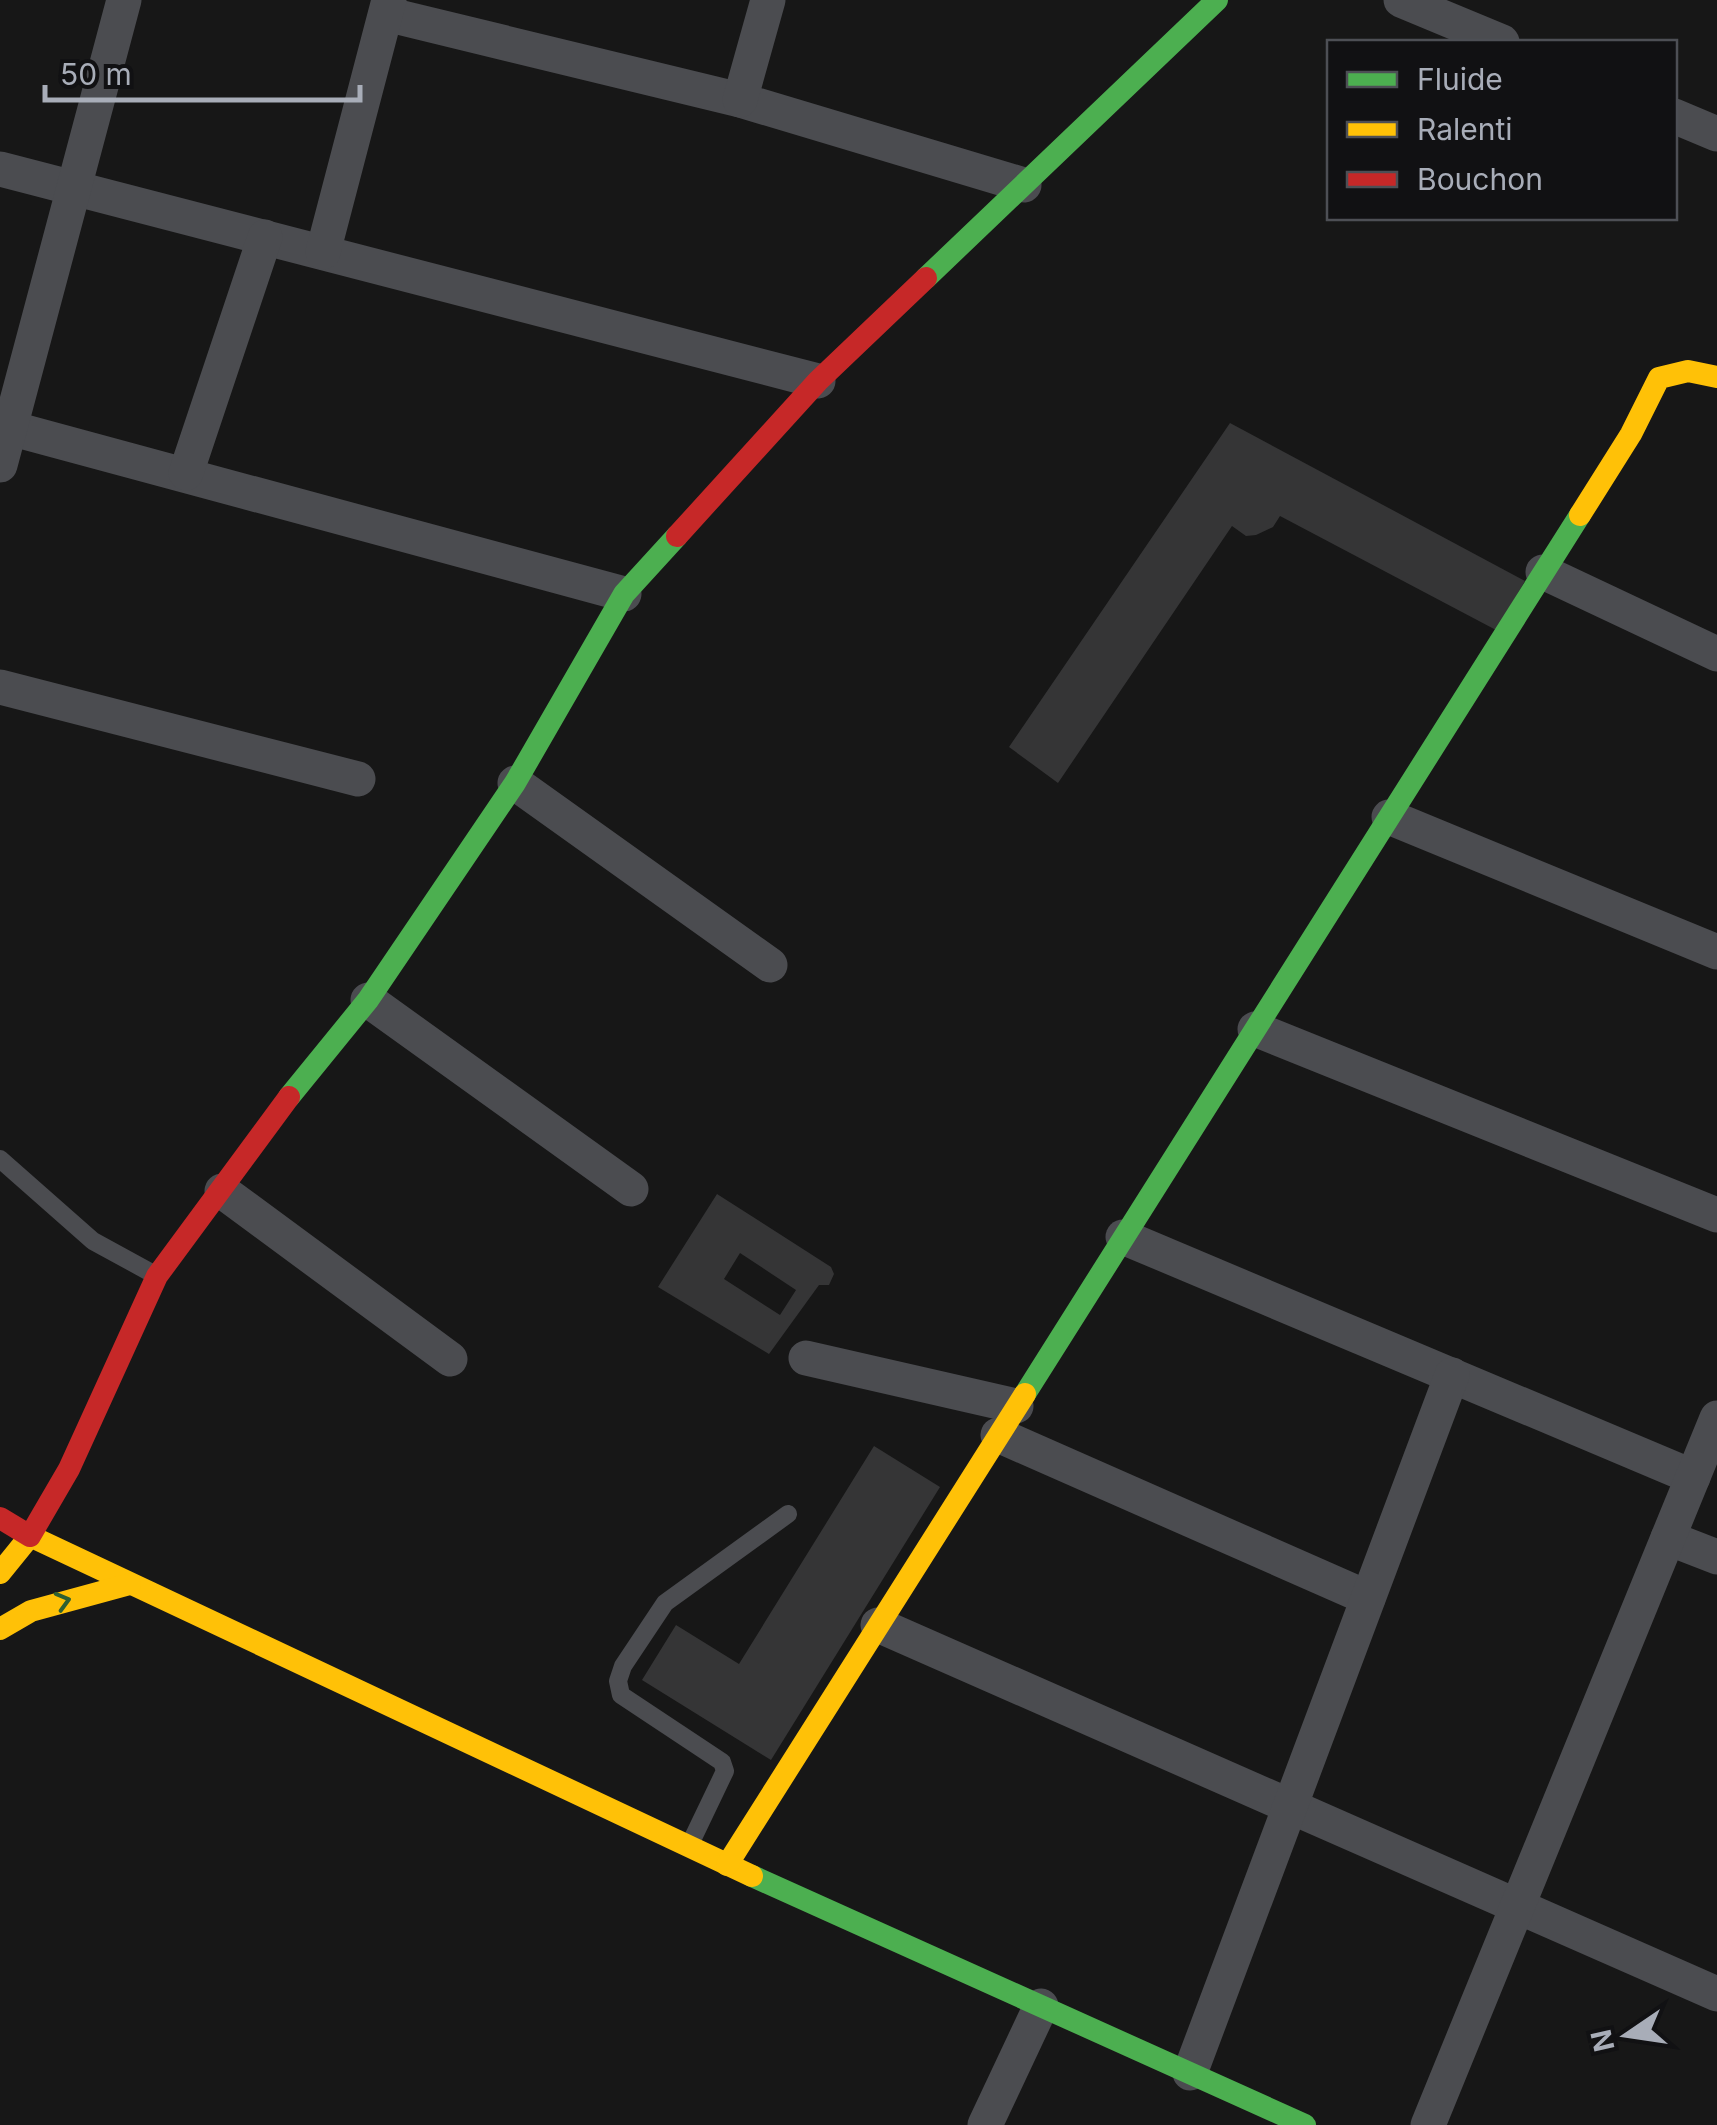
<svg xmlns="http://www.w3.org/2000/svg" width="1717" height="2125" viewBox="0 0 1717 2125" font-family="Inter,sans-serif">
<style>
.building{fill:#353536;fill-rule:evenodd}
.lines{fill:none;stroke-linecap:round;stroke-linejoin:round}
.lane{stroke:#4b4c50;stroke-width:18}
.street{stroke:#4b4c50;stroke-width:35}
.fast{stroke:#4caf50;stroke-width:22}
.slow{stroke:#ffc107;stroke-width:22}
.jam{stroke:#c62828;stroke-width:22}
.oneway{stroke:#2e6032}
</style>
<rect width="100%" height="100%" fill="#171717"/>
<g class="building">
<polygon points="1230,423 1525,581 1496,630 1280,516 1273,527 1256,535 1246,536 1232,526 1058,783 1009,747"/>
<path d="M717 1194 831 1267 834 1274 829 1285H819L769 1354 658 1287ZM740 1253 796 1290 780 1315 724 1279Z"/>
<polygon points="874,1446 940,1487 771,1760 642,1680 676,1625 739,1664"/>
</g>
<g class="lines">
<g class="lane">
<polyline points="0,1159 93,1241 157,1276"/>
<polyline points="691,1842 725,1771 722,1762 621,1695 618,1681 623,1666 665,1603 788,1514"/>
</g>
<g class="street">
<polyline points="1401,0 1502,42"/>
<polyline points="386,14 740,100 1024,185"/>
<polyline points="740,100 768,0"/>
<polyline points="1674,116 1717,134"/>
<polyline points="0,169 818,381"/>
<polyline points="323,252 389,0"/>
<polyline points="10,428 624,594"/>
<polyline points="0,465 124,0"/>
<polyline points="186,473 265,237"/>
<polyline points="1543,572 1717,654"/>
<polyline points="0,687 358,779"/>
<polyline points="515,783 770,965"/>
<polyline points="1389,817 1717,952"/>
<polyline points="368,1000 631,1189"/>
<polyline points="1255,1029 1717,1215"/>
<polyline points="222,1191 450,1359"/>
<polyline points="1123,1237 1693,1477"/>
<polyline points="806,1358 1016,1406"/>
<polyline points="998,1435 1368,1598"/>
<polyline points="1668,1538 1717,1557"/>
<polyline points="878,1625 1717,1994"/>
<polyline points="1190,2073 1452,1375"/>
<polyline points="985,2125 1041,2006"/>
<polyline points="1428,2125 1717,1418"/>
</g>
<g class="fast">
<polyline points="926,278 1217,0"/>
<polyline points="289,1097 368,1000 515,783 624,594 677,536"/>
<polyline points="1025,1394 1580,515"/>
<polyline points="752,1876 1305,2125"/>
</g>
<g class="slow">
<polyline points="1580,515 1631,434 1659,378 1688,371 1717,377"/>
<polyline points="0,1573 30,1536 752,1876"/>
<polyline points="0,1629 31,1611 130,1584"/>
<polyline points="727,1865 1025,1394"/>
</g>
<g class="jam">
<polyline points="677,536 818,381 926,278"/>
<polyline points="0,1518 30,1536 69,1469 157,1276 289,1097"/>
</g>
</g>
<defs><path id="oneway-chevron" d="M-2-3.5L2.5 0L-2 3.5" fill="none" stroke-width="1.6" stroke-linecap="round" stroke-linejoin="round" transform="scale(2.5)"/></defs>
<use class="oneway" href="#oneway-chevron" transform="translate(63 1601) rotate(-16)"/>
<rect x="1327" y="40" width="350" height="180" fill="#111113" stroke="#4d4f55" stroke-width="2.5"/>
<rect x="1347" y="72" width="50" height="15" fill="#4caf50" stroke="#4d4f55" stroke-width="2.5"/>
<text x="1417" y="90" font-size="30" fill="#a8adb8">Fluide</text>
<rect x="1347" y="122" width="50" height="15" fill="#ffc107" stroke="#4d4f55" stroke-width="2.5"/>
<text x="1417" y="140" font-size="30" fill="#a8adb8">Ralenti</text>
<rect x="1347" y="172" width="50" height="15" fill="#c62828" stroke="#4d4f55" stroke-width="2.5"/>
<text x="1417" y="190" font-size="30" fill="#a8adb8">Bouchon</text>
<g transform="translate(1627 2035) rotate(257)" stroke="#111113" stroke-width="8" paint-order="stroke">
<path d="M0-8L18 38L0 25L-18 38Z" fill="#a8adb8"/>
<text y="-15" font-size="28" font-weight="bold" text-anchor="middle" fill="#a8adb8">N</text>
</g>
<path d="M45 85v15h315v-15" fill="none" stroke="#a8adb8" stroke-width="5"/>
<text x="60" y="85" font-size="30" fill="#a8adb8" stroke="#111113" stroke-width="8" paint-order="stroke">50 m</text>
</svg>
